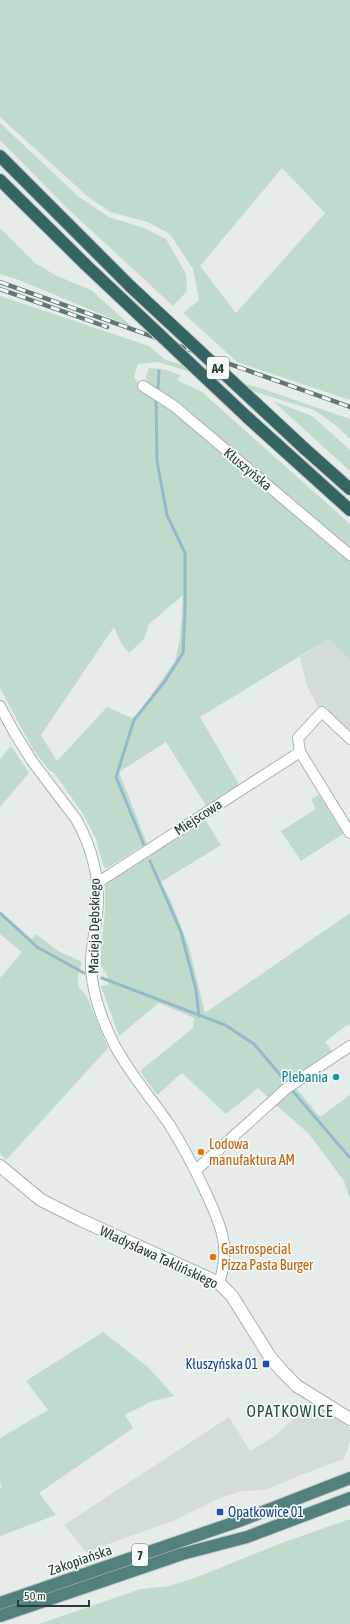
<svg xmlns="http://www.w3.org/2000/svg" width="350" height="1624" viewBox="0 0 350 1624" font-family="'Asap Condensed',sans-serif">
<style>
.built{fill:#d3dcd9}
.green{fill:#c0dbcb;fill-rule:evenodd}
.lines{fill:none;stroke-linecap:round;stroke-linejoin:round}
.stream{stroke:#93baca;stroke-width:3}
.minor-casing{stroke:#a8b4b1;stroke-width:12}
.tertiary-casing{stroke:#a8b4b1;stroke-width:14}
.trunk-casing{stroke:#c2c8c8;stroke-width:14}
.motorway-casing{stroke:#c2c8c8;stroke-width:14}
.minor{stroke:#fff;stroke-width:10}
.tertiary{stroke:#fff;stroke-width:12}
.trunk{stroke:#52807c;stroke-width:12}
.motorway{stroke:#356562;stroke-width:12}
.rail-casing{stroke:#617774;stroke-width:4.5}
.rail{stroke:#f5f9f7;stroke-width:3;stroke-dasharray:9;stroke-linecap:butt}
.motorway-bridge-casing{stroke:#c2c8c8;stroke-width:14;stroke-linecap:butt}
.motorway-bridge{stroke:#356562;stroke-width:12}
.culture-dot{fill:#0f9aa8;stroke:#f5f9f7;stroke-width:1.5}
.food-dot{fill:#e8710a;stroke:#f5f9f7;stroke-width:1.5}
.transit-dot{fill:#1a4fb4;stroke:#f5f9f7;stroke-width:1.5}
.labels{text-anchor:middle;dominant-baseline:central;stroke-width:3.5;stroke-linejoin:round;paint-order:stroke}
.shield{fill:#f5f9f7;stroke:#647572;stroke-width:1}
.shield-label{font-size:13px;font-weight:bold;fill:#263c39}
.street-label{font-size:14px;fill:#263c39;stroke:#f5f9f7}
.culture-label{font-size:14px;fill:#0d838f;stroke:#f5f9f7;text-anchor:end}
.food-label{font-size:14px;fill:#c56008;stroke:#f5f9f7;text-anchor:start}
.transit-label{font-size:14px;fill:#164399;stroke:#f5f9f7;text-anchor:end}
.quarter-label{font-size:16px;letter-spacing:1px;fill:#244c48;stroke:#f5f9f7}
</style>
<rect width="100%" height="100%" fill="#e5ecea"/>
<g class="built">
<polygon points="328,639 350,661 350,732 329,714 327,711 329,709 324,705 319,709 307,686 300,657"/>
<polygon points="311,1402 350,1428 350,1441 344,1459 298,1476 265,1490 241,1491 218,1499 173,1521 86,1552 64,1525 229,1417 250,1451 276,1435"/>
</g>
<g class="green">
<path d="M0 0H350V400L237 362 183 313 199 300 193 269 170 234 148 222 110 212 86 195 0 117ZM282 168 325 213 236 313 200 266Z"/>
<polygon points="0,123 79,197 109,217 144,228 166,239 186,274 187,291 173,306 67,208 0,140"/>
<polygon points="0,228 35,263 55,275 91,290 132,327 19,280 0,274"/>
<path d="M0 296 149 346 166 360 263 389 350 419V439L338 427 314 410 158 362 138 364 134 377 142 389 167 404 350 559V661L328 639 200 717 240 786 207 807 166 742 119 772 147 843 107 868H104L96 839 82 812 54 773 49 770 32 748 0 688ZM183 595 180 638 175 661 138 714 132 718 107 707 57 761 41 735 114 627 121 643 129 653 144 639 149 624Z"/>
<polygon points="149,368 163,369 181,375 177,380 202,392 350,524 350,551 152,389 145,378"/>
<polygon points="273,401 312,416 350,450 350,471"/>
<polygon points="11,746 29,773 0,807 0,759"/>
<polygon points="319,795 343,834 301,861 281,831 316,809 311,799"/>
<polygon points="204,818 221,845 161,882 171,901 189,947 205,1013 350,913 350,1027 348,1024 325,1042 334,1053 269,1098 258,1088 226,1114 182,1073 157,1095 140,1071 193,1028 194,1018 159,1003 119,1036 101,986 108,985 108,977 101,966 101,952 105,909 105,882"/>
<polygon points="0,911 32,939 36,934 58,951 72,957 82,962 78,975 78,986 87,997 108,1048 6,1160 0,1153 0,978 22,952 0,934"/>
<polygon points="295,1087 320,1117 350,1095 350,1199 344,1181 309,1134 274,1103"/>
<polygon points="103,1332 149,1368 174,1396 152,1401 125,1415 133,1428 39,1493 56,1515 0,1536 0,1488 2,1487 0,1483 0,1438 48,1410 26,1381"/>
<polygon points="347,1520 350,1520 350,1624 39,1624 141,1589 169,1586 195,1578 279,1544"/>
</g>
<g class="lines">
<g class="stream">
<polyline points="158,389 159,371"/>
<polyline points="144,845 116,777 134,720 165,681 183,653 185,611 185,553 167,515 157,461 156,399"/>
<polyline points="150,861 181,932 196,990 199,1016"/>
<polyline points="0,913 37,947 84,973"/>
<polyline points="102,978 225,1025 254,1044 287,1083"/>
<polyline points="291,1089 350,1158"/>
</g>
<g class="minor-casing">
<g id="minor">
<polyline points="143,386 174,406 350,555"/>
<path d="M0 706 14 732 32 761 76 819C92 847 101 881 97 915 95 932 90 951 91 969 93 995 103 1023 115 1046 130 1074 151 1098 169 1124 183 1146 195 1169 206 1193 221 1225 231 1247 219 1283"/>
<polyline points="350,739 322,712 298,738 300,752 350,833"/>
<polyline points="97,883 300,752"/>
<polyline points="196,1170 287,1088 350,1046"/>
</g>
</g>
<g class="tertiary-casing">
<polyline id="tertiary" points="0,1166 41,1200 81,1220 219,1283 232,1296 270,1357 283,1372 297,1386 350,1419"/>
</g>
<g class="trunk-casing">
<g id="trunk">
<polyline points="0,1603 242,1520 350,1478"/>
<polyline points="0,1616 182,1554 247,1537 350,1498"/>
</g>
</g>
<g class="motorway-casing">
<g id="motorway">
<polyline points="0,156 131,287"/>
<polyline points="0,180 86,265"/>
<polyline points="247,417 350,510"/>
<polyline points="305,449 350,489"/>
</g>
</g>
<use href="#minor" class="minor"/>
<use href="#tertiary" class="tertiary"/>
<use href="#trunk" class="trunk"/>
<use href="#motorway" class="motorway"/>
<g class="rail-casing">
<g id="rail">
<polyline points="0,282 350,407"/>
<polyline points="0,289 107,327"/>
</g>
</g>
<use href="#rail" class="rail"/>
<g class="motorway-bridge-casing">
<g id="motorway-bridge">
<polyline points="86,265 247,417"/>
<polyline points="131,287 305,449"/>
</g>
</g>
<use href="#motorway-bridge" class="motorway-bridge"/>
</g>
<circle class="culture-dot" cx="336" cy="1077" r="4"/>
<g class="food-dot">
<circle cx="201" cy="1152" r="4"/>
<circle cx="213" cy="1257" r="4"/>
</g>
<g class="transit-dot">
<rect x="262" y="1360" width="8" height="8" rx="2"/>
<rect x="216" y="1508" width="8" height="8" rx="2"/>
</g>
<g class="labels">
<g class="shield">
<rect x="207" y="357" width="22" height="22" rx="3"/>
<rect x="132" y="1544" width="16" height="22" rx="3"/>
</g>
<g class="shield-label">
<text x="218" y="368">A4</text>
<text x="140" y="1555">7</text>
</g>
<g class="street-label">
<text transform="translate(248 469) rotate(40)">Kłuszyńska</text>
<text transform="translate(198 817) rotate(-33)">Miejscowa</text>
<text transform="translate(94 926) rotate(-89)">Macieja Dębskiego</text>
<text transform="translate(159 1257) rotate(25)">Władysława Taklińskiego</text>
<text transform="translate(80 1560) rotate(-19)">Zakopiańska</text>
</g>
<g class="culture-label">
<text x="328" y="1077">Plebania</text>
</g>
<g class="food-label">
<text x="209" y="1144">Lodowa<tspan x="209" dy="16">manufaktura AM</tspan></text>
<text x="221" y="1249">Gastrospecial<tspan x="221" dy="16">Pizza Pasta Burger</tspan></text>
</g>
<g class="transit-label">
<text x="258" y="1364">Kłuszyńska 01</text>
<text x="228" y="1512" text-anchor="start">Opatkowice 01</text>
</g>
<g class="quarter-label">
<text x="290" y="1411">OPATKOWICE</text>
</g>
</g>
<path d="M18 1600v6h71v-6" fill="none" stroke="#263c39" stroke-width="2"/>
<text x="24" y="1600" font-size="12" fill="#263c39" stroke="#f5f9f7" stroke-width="3" paint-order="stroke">50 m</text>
</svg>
